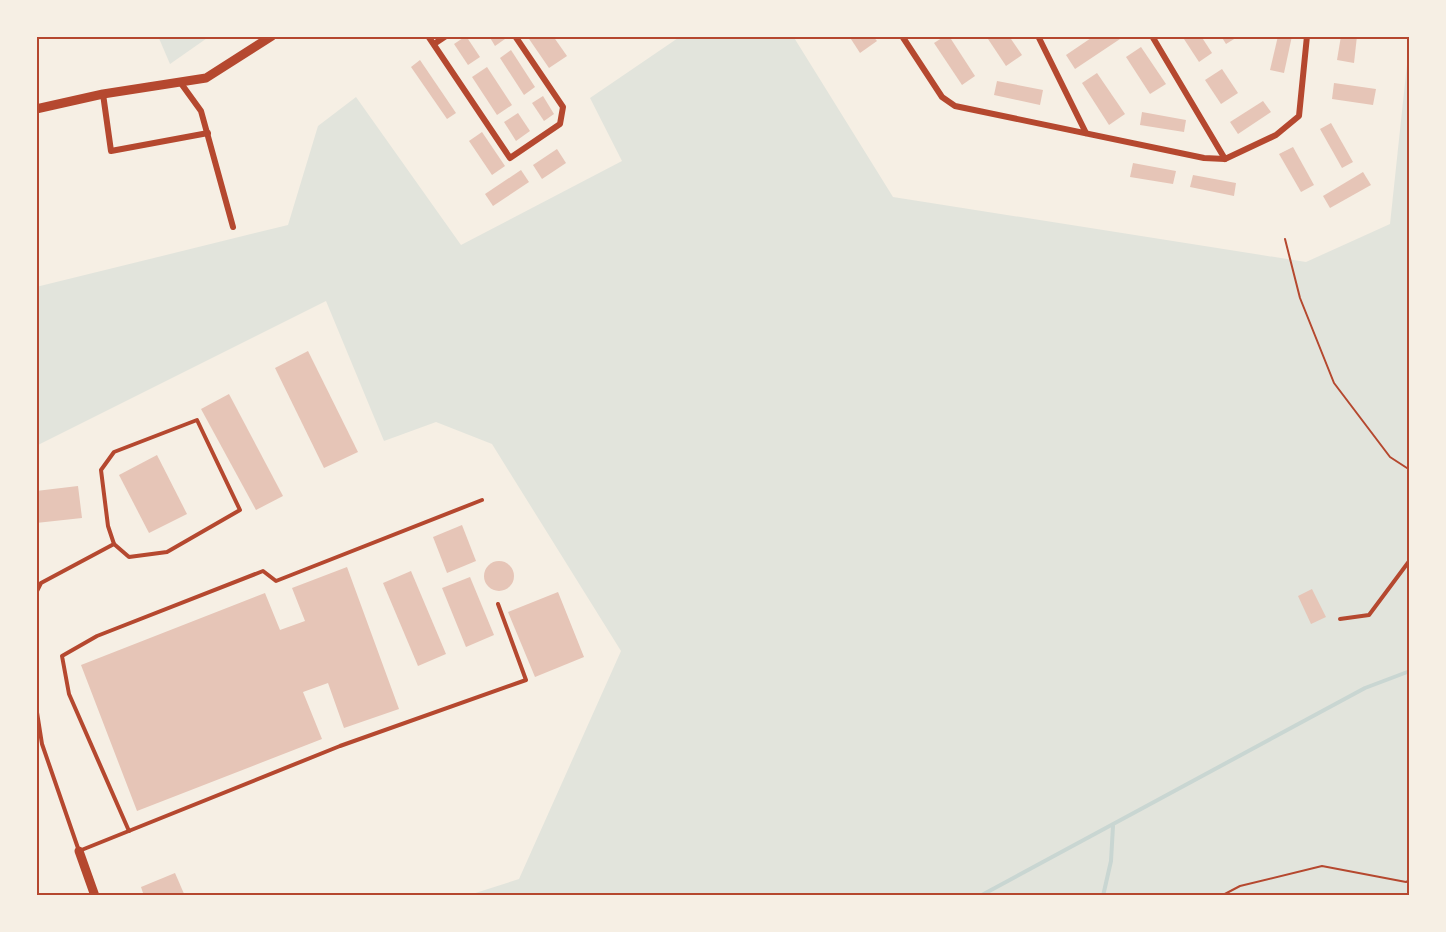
<svg xmlns="http://www.w3.org/2000/svg" width="1446" height="932" viewBox="0 0 1446 932" font-family="Overpass,sans-serif">
<style>
.green{fill:#e2e4dc}
.lines{fill:none;stroke-linecap:round;stroke-linejoin:round}
.stream{stroke:#c9d6d2;stroke-width:4}
.building{fill:#e6c5b7}
.path{stroke:#b5482f;stroke-width:2}
.service{stroke:#b5482f;stroke-width:4}
.minor{stroke:#b5482f;stroke-width:6}
.tertiary{stroke:#b5482f;stroke-width:9}
.neatline{fill:none;stroke:#b5482f;stroke-width:2}
</style>
<rect width="100%" height="100%" fill="#f6efe4"/>
<g class="green">
<polygon points="158,36 210,36 170,64"/>
<polygon points="681,36 793,36 893,197 1306,262 1390,224 1410,36 1410,896 466,896 519,879 621,651 492,444 436,422 384,441 326,301 36,446 36,287 288,225 318,126 356,97 461,245 622,161 590,98"/>
</g>
<g class="lines">
<g class="stream">
<polyline points="980,896 1365,688 1410,671"/>
<polyline points="1103,896 1111,861 1113,826"/>
</g>
</g>
<g class="building">
<polygon points="466,36 480,57 468,65 454,44"/>
<polygon points="489,36 503,36 505,39 495,46"/>
<polygon points="527,36 553,36 567,56 549,68"/>
<polygon points="849,36 873,36 877,41 860,53"/>
<polygon points="945,36 949,36 975,76 962,85 934,43"/>
<polygon points="986,36 1009,36 1022,55 1006,66"/>
<polygon points="1094,36 1118,36 1120,39 1075,69 1066,55"/>
<polygon points="1182,36 1201,36 1212,53 1199,62"/>
<polygon points="1221,36 1239,36 1226,44"/>
<polygon points="1278,36 1292,36 1284,73 1270,70"/>
<polygon points="1341,36 1357,36 1354,63 1337,60"/>
<polygon points="1141,47 1166,84 1150,94 1126,57"/>
<polygon points="511,50 535,87 524,95 500,58"/>
<polygon points="420,60 456,113 447,119 411,67"/>
<polygon points="487,67 512,105 497,115 472,77"/>
<polygon points="1222,69 1238,93 1221,104 1205,80"/>
<polygon points="1097,73 1125,114 1109,125 1082,83"/>
<polygon points="997,81 1043,90 1040,105 994,95"/>
<polygon points="1334,83 1376,89 1373,105 1332,99"/>
<polygon points="543,96 554,114 544,121 532,103"/>
<polygon points="1263,101 1271,112 1238,134 1230,122"/>
<polygon points="1142,112 1186,120 1184,132 1140,125"/>
<polygon points="518,113 530,131 516,141 504,122"/>
<polygon points="1331,123 1353,162 1342,168 1320,129"/>
<polygon points="482,132 505,166 492,175 469,141"/>
<polygon points="1293,147 1314,185 1301,192 1279,154"/>
<polygon points="557,149 566,163 542,179 533,165"/>
<polygon points="1133,163 1176,171 1173,184 1130,177"/>
<polygon points="521,170 529,182 493,206 485,194"/>
<polygon points="1363,172 1371,185 1330,208 1323,196"/>
<polygon points="1193,175 1236,183 1234,196 1190,187"/>
<polygon points="308,351 358,452 324,468 275,368"/>
<polygon points="229,394 283,496 256,510 201,409"/>
<polygon points="157,455 187,514 149,533 119,475"/>
<polygon points="78,486 82,518 36,523 36,491"/>
<polygon points="462,525 476,561 447,573 433,537"/>
<circle cx="499" cy="576" r="15"/>
<polygon points="347,567 399,709 344,728 328,683 303,692 322,739 137,811 81,665 265,593 280,630 305,621 292,588"/>
<polygon points="411,571 446,654 418,666 383,583"/>
<polygon points="470,577 494,635 466,647 442,588"/>
<polygon points="1312,589 1326,617 1311,624 1298,596"/>
<polygon points="558,592 584,657 535,677 508,612"/>
<polygon points="175,873 185,896 144,896 141,887"/>
</g>
<g class="lines">
<g class="path">
<polyline points="1285,239 1300,298 1334,383 1390,457 1410,470"/>
<polyline points="1221,896 1240,886 1322,866 1406,882 1410,880"/>
</g>
<g class="service">
<polygon points="197,420 240,510 167,552 129,557 114,544 108,526 101,470 114,452"/>
<polyline points="36,593 41,583 114,544"/>
<polyline points="1340,619 1369,615 1410,560"/>
<polyline points="36,706 42,744 79,851 340,746 526,680 498,604"/>
<polyline points="129,831 69,694 62,656 97,636 263,571 276,581 482,500"/>
</g>
<g class="minor">
<polyline points="428,36 510,158 560,124 563,107 515,36"/>
<polyline points="902,36 942,97 955,106 1204,158 1225,159 1276,135 1299,116 1307,36"/>
<polyline points="1040,36 1039,38 1086,133"/>
<polyline points="1152,36 1225,159"/>
<polyline points="434,44 446,36"/>
<polyline points="180,82 201,111 233,227"/>
<polyline points="103,94 111,151 208,133"/>
</g>
<g class="tertiary">
<polyline points="36,109 103,94 206,78 272,36"/>
<polyline points="79,851 95,896"/>
</g>
</g>
<rect width="1446" height="932" fill="none" stroke="#f6efe4" stroke-width="75"/>
<rect x="38" y="38" width="1370" height="856" class="neatline"/>
</svg>
